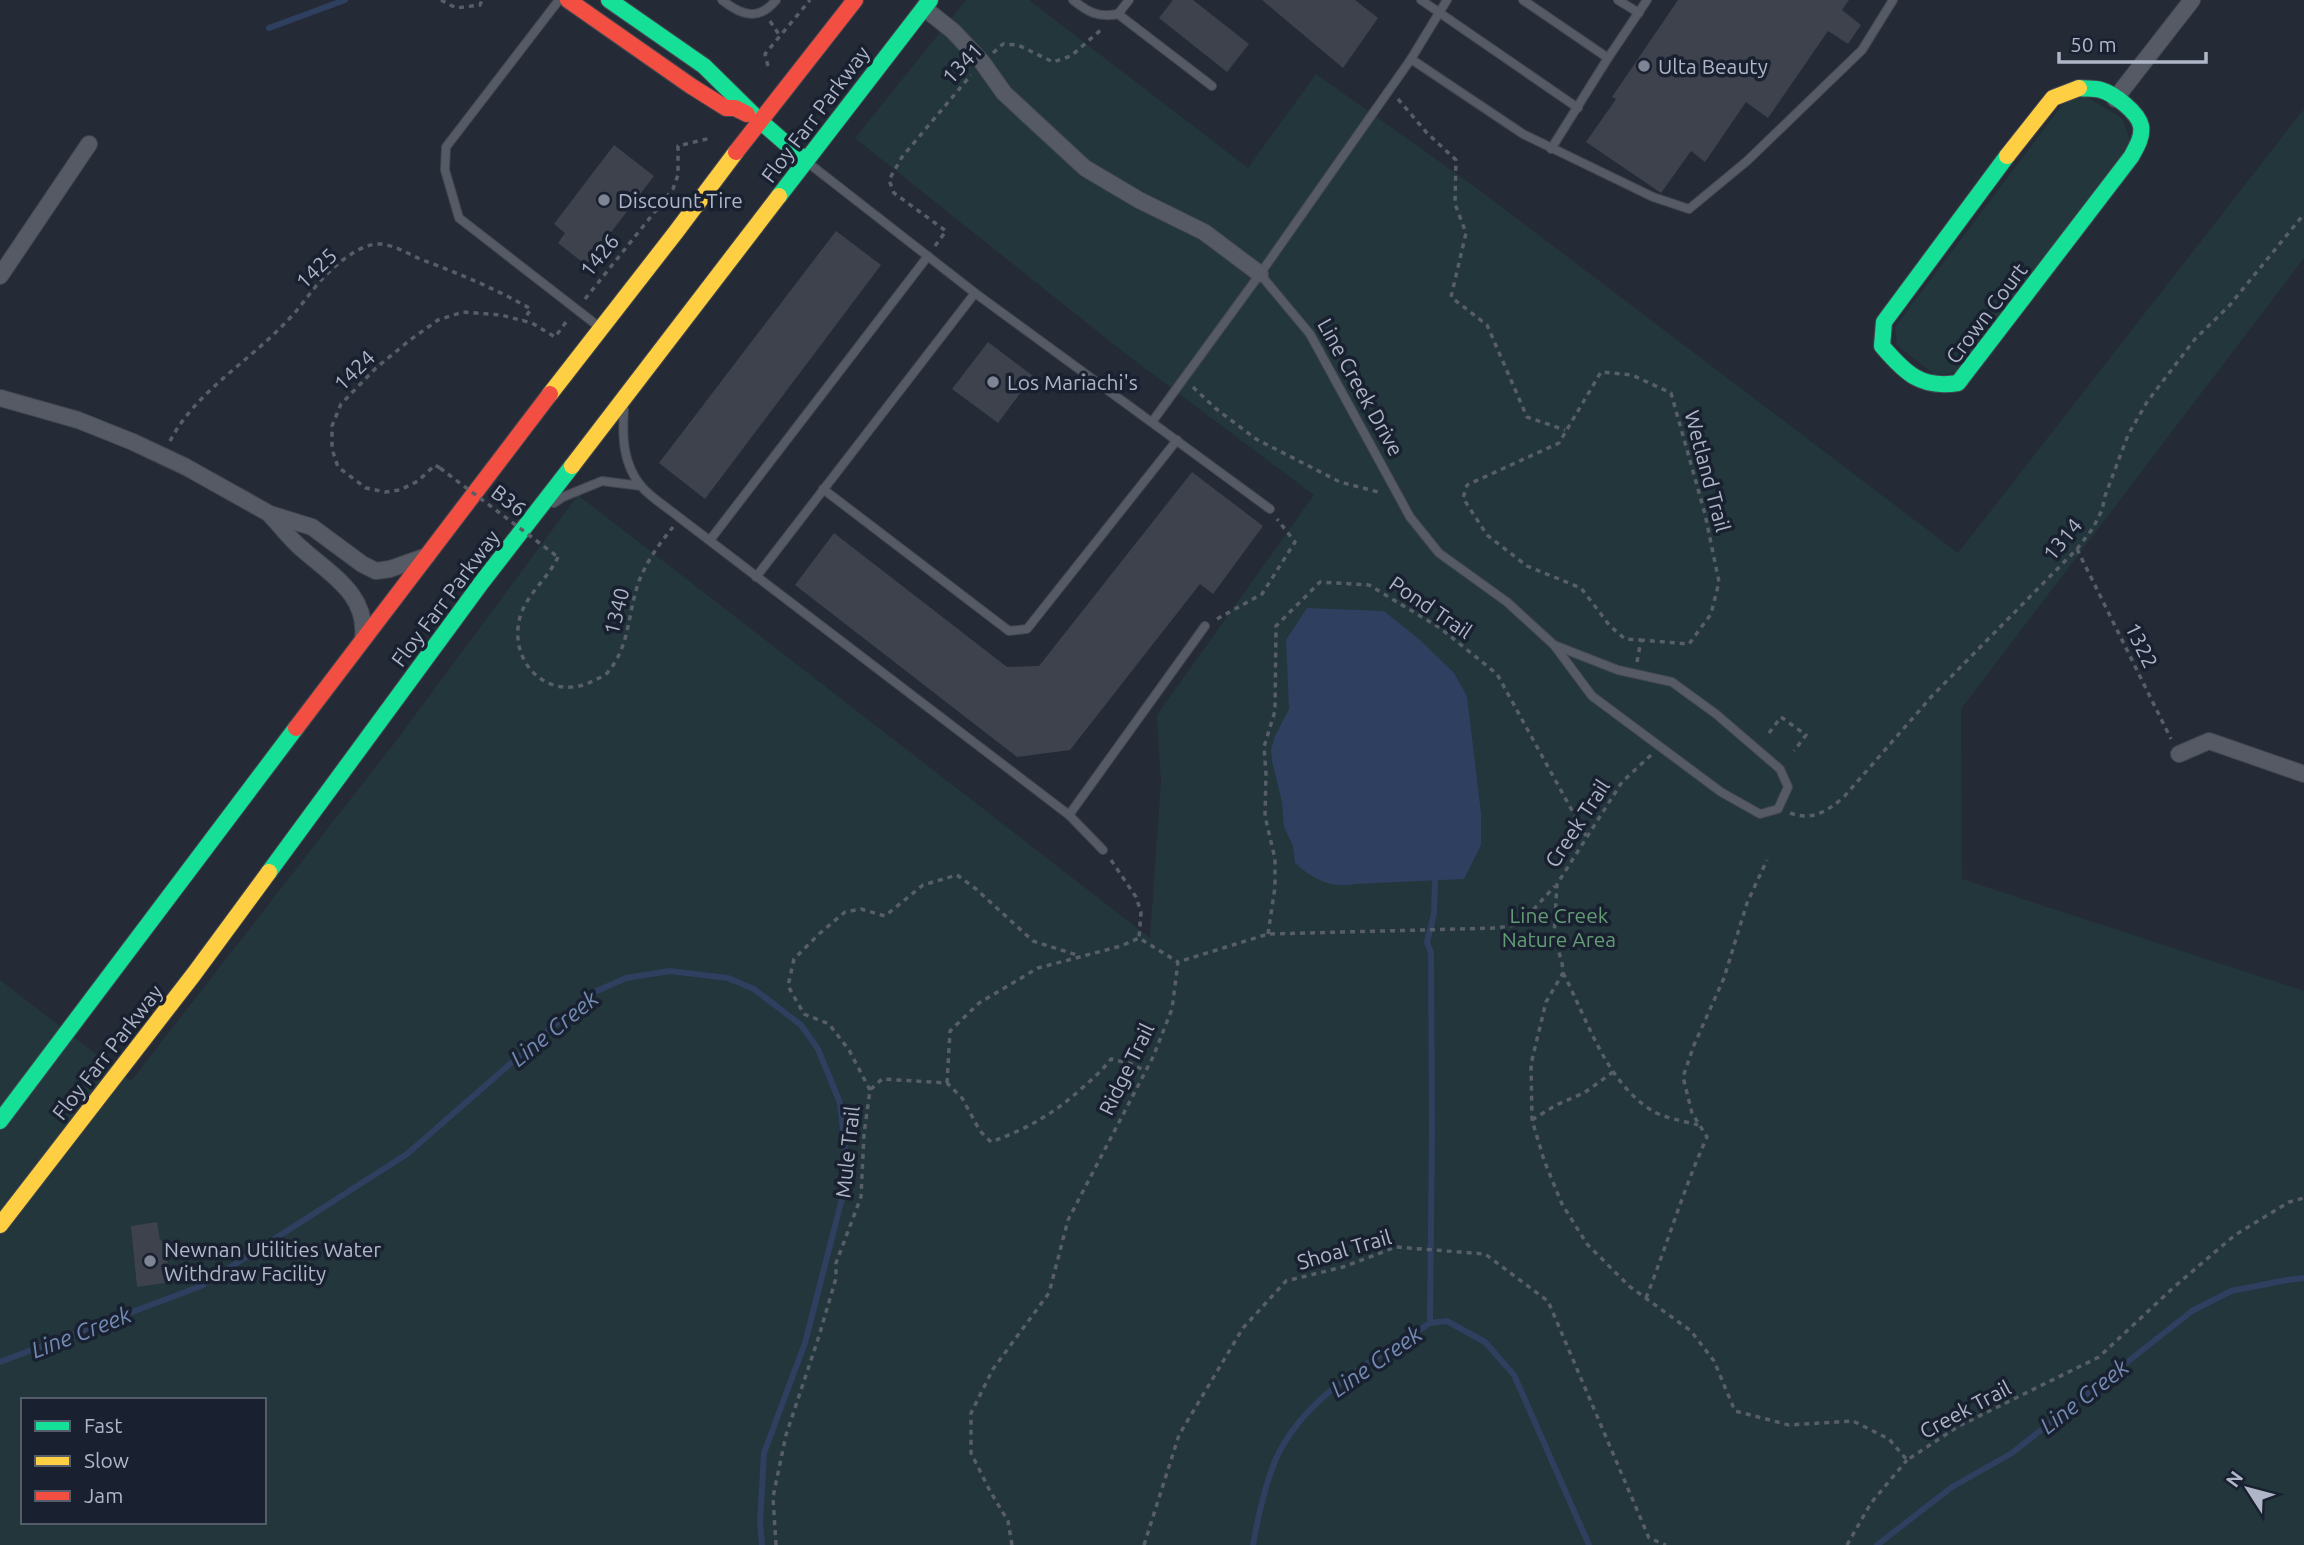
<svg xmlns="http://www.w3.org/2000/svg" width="2304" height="1545" viewBox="0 0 2304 1545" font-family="Ubuntu,sans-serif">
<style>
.green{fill:#22363c;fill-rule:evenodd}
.water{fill:#2e3f5f}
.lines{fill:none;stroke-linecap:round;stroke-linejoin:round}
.stream{stroke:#2e3f5f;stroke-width:6}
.building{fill:#3d424c}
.lane-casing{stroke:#42464f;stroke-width:10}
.street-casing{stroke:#42464f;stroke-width:18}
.fast-casing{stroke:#42464f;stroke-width:18}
.slow-casing{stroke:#42464f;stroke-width:18}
.jam-casing{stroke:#42464f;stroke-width:18}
.path{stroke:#585e67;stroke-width:3.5;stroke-dasharray:5 5;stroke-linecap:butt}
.lane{stroke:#565a64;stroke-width:8}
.street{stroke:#565a64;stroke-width:16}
.fast{stroke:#16e098;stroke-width:16}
.slow{stroke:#ffcf43;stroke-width:16}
.jam{stroke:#f24e42;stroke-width:16}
.path-bridge{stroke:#585e67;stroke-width:3.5;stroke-dasharray:5 5;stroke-linecap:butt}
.poi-dot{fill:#7e8595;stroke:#192131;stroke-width:2.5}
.labels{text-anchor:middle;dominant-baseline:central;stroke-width:7;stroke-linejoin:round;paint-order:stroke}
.street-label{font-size:21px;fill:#aeb6c8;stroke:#192131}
.poi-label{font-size:21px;fill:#aeb6c8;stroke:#192131;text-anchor:start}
.park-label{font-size:21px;fill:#639c74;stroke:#192131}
.water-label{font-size:23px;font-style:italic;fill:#738ab3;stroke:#192131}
</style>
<rect width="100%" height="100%" fill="#252b36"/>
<g class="green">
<path d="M966 0H1029L1248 168 1316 74 1478 189 1958 553 2304 109V258L1961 709 1962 879 2304 991V1545H0V980L131 1081 399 737 578 495 1150 938 1161 783 1157 715 1314 495 1122 351 855 138ZM23 1400H264V1522H23Z"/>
<polygon points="2085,96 2122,118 2131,142 1956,372 1936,376 1897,345 1895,327 2065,101"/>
</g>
<path class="water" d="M1307 608 1384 611 1420 640 1454 673 1467 696 1481 813V845L1464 879 1355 884C1332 889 1312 879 1295 863L1293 846 1284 827 1282 802 1272 761 1271 750 1275 736 1289 709 1286 640Z"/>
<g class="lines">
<g class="stream">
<polyline points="269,28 345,0"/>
<polyline points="1430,1323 1432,1130 1431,953 1427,942 1434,914 1435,881"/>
<polyline points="0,1362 201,1286 407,1154 590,994 626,978 670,971 728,978 754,989 801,1025 818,1049 840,1103 848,1175 805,1343 764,1453 760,1522 762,1545"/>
<path d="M1253 1545C1258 1517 1264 1488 1275 1461 1303 1396 1374 1360 1430 1323L1447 1321 1485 1342 1514 1375 1589 1545"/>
<polyline points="1877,1545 1952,1487 2012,1453 2192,1311 2231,1291 2287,1280 2304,1278"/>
</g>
</g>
<g class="building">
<polygon points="1173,0 1193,0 1249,44 1227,72 1159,18"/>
<polygon points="1262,0 1355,0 1378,18 1343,68"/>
<polygon points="1678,0 1849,0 1842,10 1861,25 1848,44 1828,31 1768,118 1746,102 1705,162 1691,151 1661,193 1586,142 1616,99 1612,97"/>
<polygon points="614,145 654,176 586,265 558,243 565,233 554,224"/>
<polygon points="836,231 881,265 705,499 659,463"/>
<polygon points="988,342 1033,376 998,423 952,389"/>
<polygon points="1192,472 1263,526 1213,594 1200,584 1070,750 1017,757 795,585 834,533 1007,667 1039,666"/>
<polygon points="157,1222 160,1240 164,1242 169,1271 164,1273 165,1283 137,1287 131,1226"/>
</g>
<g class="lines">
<g class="lane-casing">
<g id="lane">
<polyline points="559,0 446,147 445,170 459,218 598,326"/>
<path d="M722 0C742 16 759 21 776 0"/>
<path d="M1073 0C1088 12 1098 18 1118 14L1129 0"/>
<polyline points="1421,0 1578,108"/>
<polyline points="1523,0 1608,58 1647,0"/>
<polyline points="1618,0 1639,13"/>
<polyline points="1118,14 1212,86"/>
<polyline points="1411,59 1523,134 1653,197 1689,209 1747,161 1862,50 1893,0"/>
<polyline points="1551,149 1608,58"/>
<polyline points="807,162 975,293 1270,509"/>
<polyline points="1260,274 1310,334 1410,517 1439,553 1507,602 1554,645 1592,696 1721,792 1760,814 1778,809 1788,787 1780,769 1716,714 1672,682 1618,670 1554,645"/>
<path d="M624 410C622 437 623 464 641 486 651 498 668 508 680 518L1069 815 1103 850"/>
<polyline points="1152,422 1260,274 1411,59 1447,0"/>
<polyline points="823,489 1009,631 1027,629 1177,440"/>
<polyline points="554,503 563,497 602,481 641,486"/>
<polyline points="710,540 928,256"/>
<polyline points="756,577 975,293"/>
<polyline points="1069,815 1205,626"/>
</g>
</g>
<g class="street-casing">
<g id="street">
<polyline points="925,6 929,12 953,31 982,62 1004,93 1085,168 1139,200 1204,232 1260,274"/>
<polyline points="2115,99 2192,0"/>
<polyline points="0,276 89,144"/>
<polyline points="0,398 78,420 133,442 186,467 270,514 312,527 362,564 376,571 390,569 427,556"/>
<path d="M271 516C281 526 290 539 301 548 330 574 368 594 363 638"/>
<polyline points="2179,754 2209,741 2304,774"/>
</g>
</g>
<g class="fast-casing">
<g id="fast">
<polyline points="609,0 704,66 759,120 806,161"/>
<path d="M2007 156 1884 322 1882 346C1905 373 1921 389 1958 383L2131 157C2136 148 2143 137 2141 126 2138 112 2114 94 2101 90 2094 88 2086 89 2079 88"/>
<polyline points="779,196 930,0"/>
<polyline points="269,872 482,582 572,466"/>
<polyline points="0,1121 296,728"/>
</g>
</g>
<g class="slow-casing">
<g id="slow">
<polyline points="2007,156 2053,98 2079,88"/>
<polyline points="550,394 676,232 736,152"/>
<polyline points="572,466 779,196"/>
<polyline points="0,1225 194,974 269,872"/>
</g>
</g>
<g class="jam-casing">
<g id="jam">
<polyline points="568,0 691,86 726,108 735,108 747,114"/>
<polyline points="736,152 855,0"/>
<polyline points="296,728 550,394"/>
</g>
</g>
<g class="path">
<polyline points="441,0 456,8 480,5 482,0"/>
<polyline points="770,21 780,36"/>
<polyline points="993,53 1003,44 1018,45 1053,62 1071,56 1103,28"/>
<polyline points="768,66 765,54 810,0"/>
<polyline points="1398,99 1427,133 1456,160 1455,204 1466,233 1451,297 1487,325 1527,417 1565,430"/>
<polyline points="935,246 946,231 894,193 889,180 902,157 971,75"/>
<polyline points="585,299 673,189 678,175 678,146 711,138"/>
<polyline points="1193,387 1215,408 1256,439 1340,482 1382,493"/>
<path d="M170 441C196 391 250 361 288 320 302 306 312 289 326 275 338 263 361 243 380 244 394 245 407 253 420 259 458 273 496 289 531 309L523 321"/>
<polyline points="440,468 435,465 418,481 400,490 385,492 366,488 338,467 332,449 332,426 341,404 376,368 410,340 438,320 463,312 501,315 532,323 555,337 569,318"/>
<polyline points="2077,549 2171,739"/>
<path d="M558 557C548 579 524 596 519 621 510 667 552 703 595 680 599 678 605 676 608 672 630 646 628 612 639 581 647 561 659 544 673 527"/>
<polyline points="1217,619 1262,594 1295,542 1277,519"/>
<polyline points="1637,662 1641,640 1625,639 1610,626 1581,588 1527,566 1487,535 1463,498 1467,485 1559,443 1601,372 1632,375 1671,393 1705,514 1719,582 1711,614 1689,644 1641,640"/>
<polyline points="1769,733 1781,717 1806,735 1794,751"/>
<polyline points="1651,755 1622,782 1557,884 1554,937 1562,962 1563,973 1546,1002 1531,1064 1532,1120 1544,1160 1562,1204 1587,1244 1629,1286 1691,1331 1714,1361 1735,1411 1789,1425 1853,1421 1889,1439 1907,1460 1959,1426 2099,1357 2174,1287 2235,1235 2289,1202 2304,1198"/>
<path d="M1790 813C1813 821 1825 812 1843 798L1932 696 2077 549 2093 528 2102 510 2105 496 2128 435 2147 402 2195 339 2229 306 2304 214"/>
<polyline points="1111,860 1136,897 1141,912 1139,938"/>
<polyline points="1268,934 1275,887 1275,859 1265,816 1266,774 1264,747 1275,711 1276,626 1320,582 1369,585 1440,628 1497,674 1586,836"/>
<path d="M1563 973C1588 1020 1604 1079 1651 1110 1663 1118 1684 1121 1698 1125"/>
<polyline points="947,1083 950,1031 979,1003 1038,968 1121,946 1139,938 1178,962"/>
<polyline points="870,1090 849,1050 829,1024 804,1014 788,986 794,959 819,934 845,912 861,909 885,916 923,885 957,875 976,889 1033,941 1080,956"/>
<polyline points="1532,1120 1556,1105 1584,1093 1613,1072"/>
<path d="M1646 1298C1667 1245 1683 1190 1707 1137L1692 1113 1683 1077 1694 1045 1724 978 1747 903 1767 860"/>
<path d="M776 1545 773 1497 786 1435 819 1336 836 1278V1263L861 1197 864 1134 870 1090 882 1079 947 1083 962 1098 980 1131 991 1142C1028 1128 1050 1116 1080 1090 1091 1080 1102 1071 1111 1059L1132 1064 1145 1071"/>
<polyline points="1012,1545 1008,1521 990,1491 971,1453 971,1413 993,1369 1049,1293 1068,1220 1153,1057 1172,1009 1178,962 1268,934 1497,928 1520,924 1555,886"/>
<polyline points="1144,1545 1179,1435 1243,1328 1286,1281 1343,1267 1396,1247 1485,1254 1548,1301 1649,1538 1666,1545"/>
<polyline points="1847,1545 1871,1503 1907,1460"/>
</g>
<use href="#lane" class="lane"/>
<use href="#street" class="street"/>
<use href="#fast" class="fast"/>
<use href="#slow" class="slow"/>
<use href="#jam" class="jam"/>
<polyline class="path-bridge" points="440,468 558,557"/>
</g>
<g class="poi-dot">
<circle cx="1644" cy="66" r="7"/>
<circle cx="604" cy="200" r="7"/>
<circle cx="993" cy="382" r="7"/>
<circle cx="150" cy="1261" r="7"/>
</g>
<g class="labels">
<g class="street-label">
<text transform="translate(962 63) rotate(-46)">1341</text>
<text transform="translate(815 114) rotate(-53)">Floy Farr Parkway</text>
<text transform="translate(599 255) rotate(-51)">1426</text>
<text transform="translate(316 268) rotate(-44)">1425</text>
<text transform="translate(1986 313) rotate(-53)">Crown Court</text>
<text transform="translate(354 370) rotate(-44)">1424</text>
<text transform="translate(1361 387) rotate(61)">Line Creek Drive</text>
<text transform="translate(1708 471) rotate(75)">Wetland Trail</text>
<text transform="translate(509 500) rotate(37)">B36</text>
<text transform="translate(2062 539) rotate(-50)">1314</text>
<text transform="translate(445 598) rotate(-53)">Floy Farr Parkway</text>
<text transform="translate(1431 607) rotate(34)">Pond Trail</text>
<text transform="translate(616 611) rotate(-76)">1340</text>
<text transform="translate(2142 645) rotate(64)">1322</text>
<text transform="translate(1577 823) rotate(-57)">Creek Trail</text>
<text transform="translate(107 1052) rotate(-52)">Floy Farr Parkway</text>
<text transform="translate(1126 1069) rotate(-64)">Ridge Trail</text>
<text transform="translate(847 1152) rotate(-84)">Mule Trail</text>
<text transform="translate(1344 1249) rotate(-16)">Shoal Trail</text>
<text transform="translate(1965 1409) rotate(-28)">Creek Trail</text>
</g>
<g class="poi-label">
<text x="1658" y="66">Ulta Beauty</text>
<text x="618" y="200">Discount Tire</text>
<text x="1007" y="382">Los Mariachi's</text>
<text x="164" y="1249">Newnan Utilities Water<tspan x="164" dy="24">Withdraw Facility</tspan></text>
</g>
<g class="park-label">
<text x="1559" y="915">Line Creek<tspan x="1559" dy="24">Nature Area</tspan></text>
</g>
<g class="water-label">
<text transform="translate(554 1028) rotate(-39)">Line Creek</text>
<text transform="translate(81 1332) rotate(-21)">Line Creek</text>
<text transform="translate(1376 1361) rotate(-35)">Line Creek</text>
<text transform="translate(2084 1396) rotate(-38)">Line Creek</text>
</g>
</g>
<rect x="21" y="1398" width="245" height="126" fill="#192131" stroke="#555d6d" stroke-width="2"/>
<rect x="35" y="1421" width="35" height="10" fill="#16e098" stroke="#555d6d" stroke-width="2"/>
<text x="84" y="1433" font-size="21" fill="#aeb6c8">Fast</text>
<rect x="35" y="1456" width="35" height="10" fill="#ffcf43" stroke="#555d6d" stroke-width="2"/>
<text x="84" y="1468" font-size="21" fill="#aeb6c8">Slow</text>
<rect x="35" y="1491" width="35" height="10" fill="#f24e42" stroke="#555d6d" stroke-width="2"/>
<text x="84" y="1503" font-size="21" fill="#aeb6c8">Jam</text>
<g transform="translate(2248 1489) rotate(306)" stroke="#192131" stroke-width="5" paint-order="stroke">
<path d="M0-5L12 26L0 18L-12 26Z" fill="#aeb6c8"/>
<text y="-10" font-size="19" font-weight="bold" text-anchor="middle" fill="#aeb6c8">N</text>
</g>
<path d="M2059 52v10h147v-10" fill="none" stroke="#aeb6c8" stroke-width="3.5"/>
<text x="2070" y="52" font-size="21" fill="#aeb6c8" stroke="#192131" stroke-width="5" paint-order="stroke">50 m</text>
</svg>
